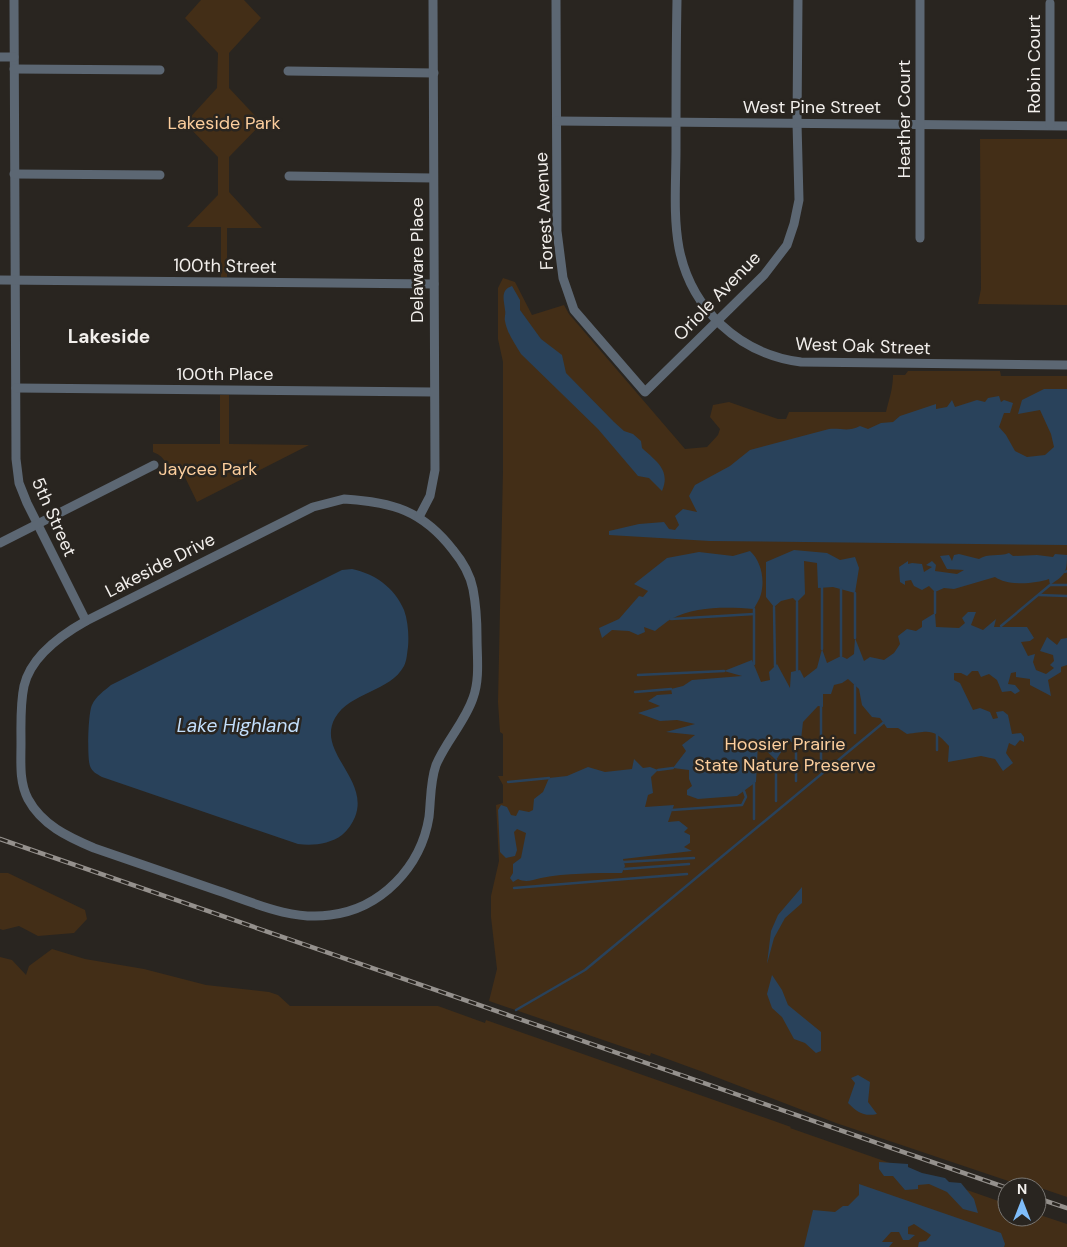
<svg xmlns="http://www.w3.org/2000/svg" width="1067" height="1247" viewBox="0 0 1067 1247" font-family="'DM Sans',sans-serif">
<style>
.green{fill:#432e17}
.water{fill:#29425b}
.lines{fill:none;stroke-linecap:round;stroke-linejoin:round}
.stream{stroke:#29425b;stroke-width:2.5}
.street{stroke:#5c6773;stroke-width:9}
.rail-casing{stroke:#95918d;stroke-width:4.5}
.rail{stroke:#292520;stroke-width:2.5;stroke-dasharray:8;stroke-linecap:butt}
.labels{text-anchor:middle;dominant-baseline:central;stroke-width:5;stroke-linejoin:round;paint-order:stroke}
.street-label{font-size:18px;fill:#f2efec;stroke:#292520}
.park-label{font-size:18px;fill:#fcce9d;stroke:#292520}
.neighbourhood-label{font-size:19px;font-weight:bold;fill:#f2efec;stroke:#292520}
.water-label{font-size:19px;font-style:italic;fill:#c3dffc;stroke:#292520}
</style>
<rect width="100%" height="100%" fill="#292520"/>
<g class="green">
<polygon points="201,0 244,0 261,18 229,53 229,88 262,123 229,157 229,192 262,228 227,228 227,277 221,277 221,227 187,227 218,195 218,157 185,123 217,88 218,53 185,18"/>
<polygon points="980,139 1067,139 1067,305 978,304 981,289"/>
<path d="M503 278 515 282 532 315 564 305 569 314 685 449 707 447 718 435 720 429 710 417 713 405 729 402 778 419H786L789 412H886C889 399 893 389 893 375H905L908 371H1000L1001 376H1067V1197L1017 1180 1020 1185 836 1123 703 1072 651 1053 650 1056 489 1001 497 969 491 917V896L499 861 496 805 503 803V785L498 776H503V734L500 732 498 702 503 471V362L498 339V288Z"/>
<path d="M220 395H229V444L309 445 197 502 180 467H166C165 458 160 455 153 452V444H220Z"/>
<polygon points="0,873 8,873 85,910 87,919 74,933 38,936 19,926 3,930 0,929"/>
<polygon points="52,949 85,959 144,969 206,985 269,992 278,995 290,1006 438,1006 485,1023 486,1020 791,1127 790,1128 1007,1204 1007,1217 1037,1217 1037,1214 1067,1224 1067,1247 0,1247 0,957 12,960 26,975 29,966"/>
</g>
<g class="water">
<path d="M512 286 520 300V310L541 339 562 355 566 373 614 422 624 431 633 434 641 441 642 448C656 461 671 470 662 491L649 478 638 476 598 429 521 354C515 344 507 333 505 321 504 318 506 314 505 310 504 300 500 290 512 286Z"/>
<path d="M1044 389H1067V545L710 541 609 535V531L639 524 664 522 669 529 675 530 679 525 675 516 683 509 697 512 689 496 695 485 730 466 750 450 829 429C842 428 848 432 860 426L868 429 881 423 893 422 900 416 936 404V409L947 407 952 400 955 407 977 400 985 402 988 398 999 396 1001 402 1004 400 1013 403 1010 413H1004L999 427 1006 435 1015 451 1027 457 1045 455 1054 447 1051 434 1040 410 1018 414 1022 400Z"/>
<polygon points="794,550 827,553 840,560 855,557 859,568 855,593 833,587 818,588 817,563 804,561 805,594 797,602 793,598 781,601 774,607 766,597 766,562"/>
<path d="M750 551C761 561 765 579 761 594 760 599 756 604 754 609 727 607 696 606 671 619 666 622 660 627 655 631L644 627 645 632 638 635 629 631 612 630 602 638 599 628 619 619 639 596 643 597 648 591 634 584 667 558 699 552 733 556Z"/>
<path d="M1009 553 1013 556 1037 555 1053 557 1055 554 1067 555C1067 573 1065 575 1050 585L1049 579C1034 584 1008 586 995 577L954 589 944 588 935 592 929 586 922 590 914 586 911 580 905 581V585L900 582 899 567 908 561V564L912 563 922 564 924 572 932 567 926 565 932 561 936 565 935 571 957 574 964 570 947 569 940 556 949 555 952 561 954 555 959 554 979 559C988 553 999 557 1009 553Z"/>
<path d="M352 569C375 574 394 587 404 610 408 621 409 635 408 647 407 653 407 660 404 666 390 692 350 692 335 718 316 752 370 779 355 817 352 824 348 830 342 835 330 844 313 846 298 844L102 777C97 774 92 772 90 766 87 758 88 713 92 705 96 696 104 691 111 685L342 570Z"/>
<path d="M968 612H976L971 625 983 630 996 619 994 627H1027L1034 638 1030 641 1021 642 1028 656 1035 654 1033 662 1036 670 1046 674 1054 668 1050 665 1054 661 1053 655 1040 651 1047 637 1057 645 1061 639 1067 638V665L1061 667V672L1048 680 1051 696 1030 685V679L1016 677V672L1011 673 1008 684 1015 685 1020 691 1015 694 1011 691 1002 692 997 680 989 674 981 677 978 671H972L967 676 961 673H954V680L960 683 973 710 980 708 990 712 993 719 998 718 996 712 1003 711 1008 715 1012 734 1021 733 1024 737V742L1020 740 1015 746 1009 743 1006 753 1013 763 1003 771 995 759 981 756 948 762 949 746C933 728 930 731 907 734L898 728H887L880 718 872 717 862 705 859 689 848 679 842 683 834 685 831 694H823V707L818 706 803 722 800 749 789 740 776 760 758 743 756 782 737 796 698 799 687 795V790L692 786 689 779V770L673 768 686 751 682 745 695 735 666 732 695 724 677 720 660 721 638 713 660 706 648 701 657 695 672 694 671 689 683 686 692 680 742 676 724 671 752 660 761 682 770 680 769 672 777 664 790 688 791 672 800 670 804 678 817 668 822 649 827 663 841 656 847 659 854 654 855 638 864 661 870 657 884 660 894 653 900 644 898 636 907 629 916 631 922 627V621L935 613 936 627 959 628 965 623 962 618Z"/>
<path d="M634 759 643 768 650 767 658 770 651 777 653 793 648 795 645 807 674 805 668 822 679 821 688 828 684 832 690 835V843L684 847 692 851 623 859 625 866 622 873C595 873 567 873 541 878 532 880 526 883 518 879L513 882 510 878 513 873V864L521 858 526 833 517 829 514 832 517 850 515 856 506 858 500 852 498 810 501 805 507 807 511 815 516 816 519 810 529 812 533 810 534 799 543 792 549 778 567 776 588 767 605 772 632 769Z"/>
<polygon points="802,887 802,903 785,918 774,938 767,964 771,931 778,915"/>
<polygon points="772,975 782,990 788,1005 821,1032 821,1051 816,1053 805,1043 794,1039 782,1017 772,1008 767,994"/>
<path d="M858 1075 870 1082 868 1102 877 1114C864 1117 857 1112 848 1103L855 1083 851 1078Z"/>
<polygon points="879,1162 908,1164 908,1167 922,1173 945,1178 949,1182 961,1183 974,1199 978,1213 963,1209 947,1192 929,1184 918,1185 918,1189 905,1190 893,1176 884,1176 879,1169"/>
<polygon points="859,1184 1001,1233 1005,1244 1004,1247 918,1247 919,1242 926,1241 931,1235 914,1224 908,1227 908,1234 915,1235 909,1240 903,1240 899,1232 891,1232 882,1242 893,1242 889,1247 804,1247 813,1210 835,1212 843,1206 848,1206 859,1195"/>
</g>
<g class="lines">
<g class="stream">
<polyline points="1065,572 1067,571"/>
<polyline points="822,587 822,649"/>
<polyline points="841,589 841,656"/>
<polyline points="935,592 935,613"/>
<polyline points="1039,595 1067,596"/>
<polyline points="774,607 775,666"/>
<polyline points="754,609 754,664"/>
<polyline points="671,619 754,614"/>
<polyline points="1001,626 1050,585 1067,585"/>
<polyline points="855,638 855,593"/>
<polyline points="797,671 797,602"/>
<polyline points="638,675 724,671"/>
<polyline points="635,692 671,689"/>
<polyline points="821,707 821,763"/>
<polyline points="855,733 855,685"/>
<polyline points="937,734 937,750"/>
<polyline points="776,760 776,801"/>
<polyline points="658,770 673,768"/>
<polyline points="796,781 796,746"/>
<polyline points="508,782 549,778"/>
<polyline points="754,783 754,819"/>
<polyline points="672,810 742,805 746,797 744,791"/>
<polyline points="624,862 694,858"/>
<polyline points="624,869 689,864"/>
<polyline points="514,888 687,874"/>
<polyline points="516,1010 585,970 883,723"/>
</g>
<g class="street">
<polyline points="14,0 16,459 19,483 27,503 86,621"/>
<polyline points="556,0 557,231 563,278 574,310 645,392 764,275 787,245 794,224 799,200 797,123 798,0"/>
<path d="M677 0C676 50 676 99 676 149 676 181 673 216 679 248 691 309 739 354 801 362L1067 365"/>
<polyline points="0,57 14,57"/>
<polyline points="14,69 160,70"/>
<polyline points="288,71 434,73"/>
<polyline points="557,121 1067,126"/>
<polyline points="1050,125 1050,3"/>
<polyline points="14,174 160,175"/>
<polyline points="289,176 433,178"/>
<polyline points="920,238 920,0"/>
<polyline points="0,280 434,284"/>
<polyline points="16,388 433,392"/>
<path d="M344 499C392 502 422 510 453 550 463 562 470 574 473 589 476 605 477 621 477 637 477 657 480 679 473 698 465 722 446 741 436 765 430 782 431 799 429 817 421 867 381 909 330 915 290 921 250 901 213 889 173 875 134 862 94 848 68 837 42 825 28 799 19 782 21 762 21 743 21 724 20 705 24 686 31 656 61 635 86 621L313 507Z"/>
<polyline points="419,517 430,496 435,470 433,0"/>
<polyline points="0,543 154,465"/>
</g>
<g class="rail-casing">
<g id="rail">
<polyline points="0,839 1007,1188"/>
<polyline points="1037,1198 1067,1208"/>
</g>
</g>
<use href="#rail" class="rail"/>
</g>
<g class="labels">
<g class="street-label">
<text transform="translate(1034 64) rotate(-90)">Robin Court</text>
<text x="812" y="107">West Pine Street</text>
<text transform="translate(904 119) rotate(-90)">Heather Court</text>
<text transform="translate(544 211) rotate(-93)">Forest Avenue</text>
<text transform="translate(417 260) rotate(-90)">Delaware Place</text>
<text transform="translate(225 266) rotate(1)">100th Street</text>
<text transform="translate(717 296) rotate(-46)">Oriole Avenue</text>
<text transform="translate(863 346) rotate(2)">West Oak Street</text>
<text x="225" y="374">100th Place</text>
<text transform="translate(54 517) rotate(66)">5th Street</text>
<text transform="translate(160 565) rotate(-27)">Lakeside Drive</text>
</g>
<g class="park-label">
<text x="224" y="123">Lakeside Park</text>
<text x="208" y="469">Jaycee Park</text>
<text x="785" y="744">Hoosier Prairie<tspan x="785" dy="21">State Nature Preserve</tspan></text>
</g>
<g class="neighbourhood-label">
<text x="109" y="336">Lakeside</text>
</g>
<g class="water-label">
<text x="238" y="725">Lake Highland</text>
</g>
</g>
<g transform="translate(1022 1202)"><circle r="24" fill="#292520" stroke="#797672"/>
<path d="M0-4L9 19L0 12L-9 19Z" fill="#7fbdfa"/>
<text y="-8" font-size="14" font-weight="bold" text-anchor="middle" fill="#f2efec">N</text>
</g>
</svg>
